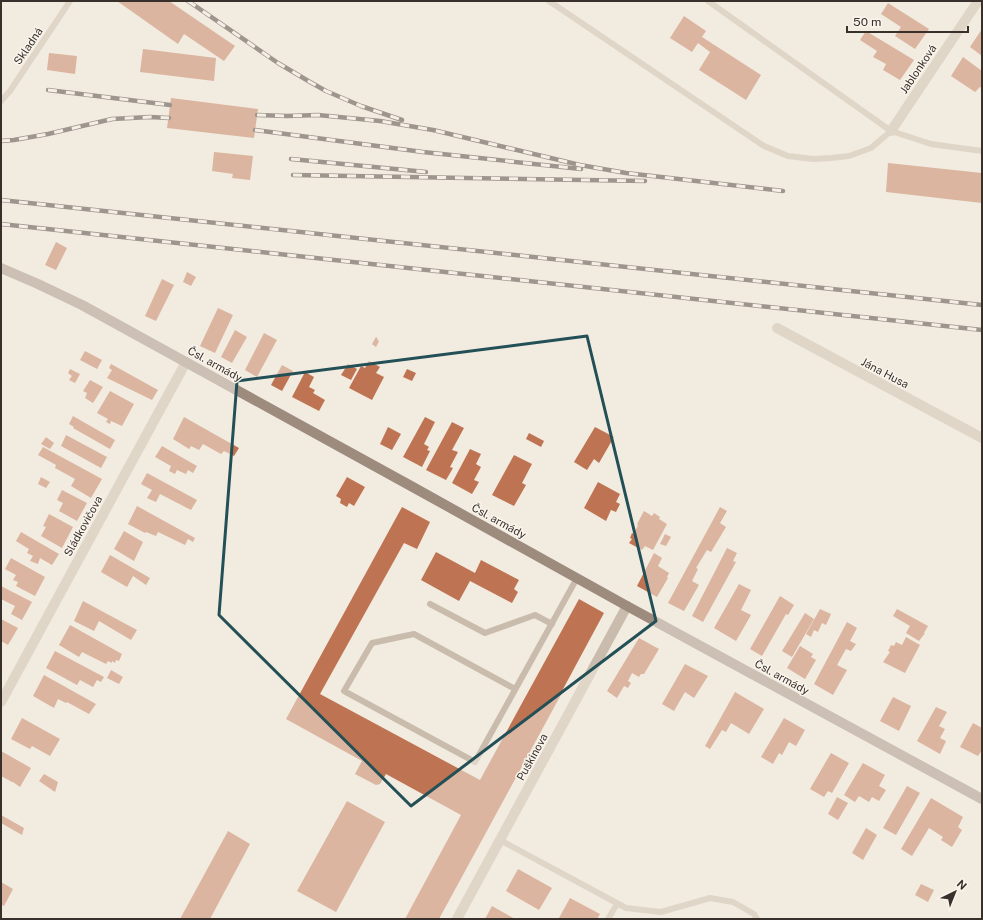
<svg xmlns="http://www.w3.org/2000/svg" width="983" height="920" viewBox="0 0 983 920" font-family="'Public Sans',sans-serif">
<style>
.building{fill:#be7452}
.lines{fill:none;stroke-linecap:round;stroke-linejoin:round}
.lane{stroke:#c9bcac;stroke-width:6}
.street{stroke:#c9bcac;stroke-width:10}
.secondary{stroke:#9d8b7e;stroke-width:10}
.rail-casing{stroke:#38302b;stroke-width:4.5}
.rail{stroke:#f9f4ec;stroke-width:3;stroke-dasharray:9;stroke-linecap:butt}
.marked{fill:none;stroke:#235057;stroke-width:3;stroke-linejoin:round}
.labels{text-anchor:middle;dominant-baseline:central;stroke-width:3;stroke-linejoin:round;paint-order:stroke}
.street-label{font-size:11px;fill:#38302b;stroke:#f9f4ec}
</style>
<rect width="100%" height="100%" fill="#f2ebe0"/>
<g class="building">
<polygon points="117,1 169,1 235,46 224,61 184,34 178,44"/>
<polygon points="888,3 929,29 915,49 895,36 901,27 881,14"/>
<polygon points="684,16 706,31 702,37 761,75 746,100 699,70 710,52 698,43 692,52 670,38"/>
<polygon points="982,29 982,56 970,47"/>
<polygon points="866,31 914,60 900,80 883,70 886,64 873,57 877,51 860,40"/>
<polygon points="143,49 216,58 214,81 140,72"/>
<polygon points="49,53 77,56 75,74 47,70"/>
<polygon points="963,57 982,71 982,88 980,87 975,92 951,76"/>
<polygon points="171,98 258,109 254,138 167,128"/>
<polygon points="214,152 253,156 250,180 232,178 233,174 212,171"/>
<polygon points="888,163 982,173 982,203 886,192"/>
<polygon points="56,242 67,248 56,270 45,265"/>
<polygon points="187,272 196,277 191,286 183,282"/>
<polygon points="162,279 174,285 156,321 145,316"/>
<polygon points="218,308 233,315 215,353 200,346"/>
<polygon points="235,330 247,337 232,363 221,357"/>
<polygon points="264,333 277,340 257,377 245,370"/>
<polygon points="376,337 378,339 377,340 379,341 376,347 372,344"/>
<polygon points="85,351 102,360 97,369 80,360"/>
<polygon points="369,361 380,367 376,373 384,377 372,400 349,388 361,366 365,368"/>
<polygon points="111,364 158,390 152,400 107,378 112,370 109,368"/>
<polygon points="348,364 357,369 351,380 341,375"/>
<polygon points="282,365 293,371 282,391 271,385"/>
<polygon points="70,369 80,374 75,383 69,380 72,376 68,373"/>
<polygon points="407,369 416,373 412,381 403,377"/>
<polygon points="305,372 314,377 309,387 315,390 313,393 325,400 319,411 292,397"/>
<polygon points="90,380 103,387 93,403 85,398 87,393 83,391"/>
<polygon points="110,391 134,404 122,426 111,421 110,424 106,422 108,419 97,413"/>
<polygon points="73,416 115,440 110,449 73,428 74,427 69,424"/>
<polygon points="184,417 239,448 234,456 224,451 221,454 203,444 199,450 191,446 189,449 173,439"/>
<polygon points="425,417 435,422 424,444 429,447 427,450 430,451 422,467 403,457"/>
<polygon points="452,422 464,428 452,450 458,452 450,467 453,468 446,480 426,470"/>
<polygon points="388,427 401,434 392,450 380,444"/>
<polygon points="595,427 614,437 599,463 594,459 587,470 574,462"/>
<polygon points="529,433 544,441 541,447 526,439"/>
<polygon points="66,435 107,457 101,468 61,446"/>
<polygon points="46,437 54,443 50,449 41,444"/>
<polygon points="162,446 197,466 193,473 188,470 186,474 177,470 175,474 169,471 171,466 155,457"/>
<polygon points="43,447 102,479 91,498 71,486 75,479 55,468 56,465 38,455"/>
<polygon points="470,449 481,454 476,464 481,467 474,480 479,482 472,494 452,483"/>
<polygon points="514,455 532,464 522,483 526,485 514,506 492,495"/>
<polygon points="147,473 197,500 191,510 160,494 156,502 147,498 152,490 141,484"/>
<polygon points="41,477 50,482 46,488 38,484"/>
<polygon points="347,477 365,487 354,506 349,503 347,507 340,503 341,499 336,496"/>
<polygon points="598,482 620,494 616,502 620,504 616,512 611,510 606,521 584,508"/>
<polygon points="62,490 87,503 77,521 59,511 63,503 57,500"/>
<polygon points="137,506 195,538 193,542 188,539 185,545 158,532 156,536 146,532 145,533 128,524"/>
<polygon points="402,507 430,522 417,549 404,543 320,694 480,780 579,599 604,613 562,691 563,691 439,919 405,919 461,815 386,774 380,784 376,785 355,774 362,761 286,719"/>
<polygon points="720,507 727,511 720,523 726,527 711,552 707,550 696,568 698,569 692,581 699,585 684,611 668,603"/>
<polygon points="644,511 652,516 654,513 660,517 659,519 667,524 653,550 645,546 642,550 629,543 632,539 630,538 632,533 634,534 638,525 637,524"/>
<polygon points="49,514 73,527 62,548 41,536 46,527 43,526"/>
<polygon points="124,531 143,542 134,561 114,549"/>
<polygon points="21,532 59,554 52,565 40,558 38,564 30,561 33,556 27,553 29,549 16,541"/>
<polygon points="665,534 671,537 666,546 660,544"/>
<polygon points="727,548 737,553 733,561 736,562 703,622 692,616"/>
<polygon points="436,552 475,573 481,560 519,580 514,589 518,592 512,603 470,581 459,601 421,580"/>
<polygon points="654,553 662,558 658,566 669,573 667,577 668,578 657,597 637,586"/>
<polygon points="110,555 150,578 146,585 133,576 127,587 101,572"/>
<polygon points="11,558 45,577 35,596 16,586 18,582 13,580 16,575 5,569"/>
<polygon points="739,584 751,590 741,610 751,615 736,641 714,628"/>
<polygon points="1,586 32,602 22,620 11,614 15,606 1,599"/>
<polygon points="780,596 794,605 788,615 786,614 762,656 750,649"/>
<polygon points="83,601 137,630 131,640 99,621 94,631 74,621"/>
<polygon points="820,609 831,614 826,625 822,623 818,632 814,630 811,637 806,634"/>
<polygon points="897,609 928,626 924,633 925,633 919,641 906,633 910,626 893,616"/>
<polygon points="805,613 814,619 792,657 782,651"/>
<polygon points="1,619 18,628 8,645 1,641"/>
<polygon points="847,622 857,628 850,641 856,644 851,651 846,649 837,665 847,670 833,695 814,684"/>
<polygon points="70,625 122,654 119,661 116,660 115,663 112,661 112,663 108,661 106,664 82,652 79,657 59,645"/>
<polygon points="906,637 920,645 905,673 883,662 890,652 888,651 891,645 894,646 896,642 902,645"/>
<polygon points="639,638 659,649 644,674 641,674 639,677 632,673 628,681 631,683 628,688 624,686 617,698 607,691"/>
<polygon points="800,646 813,654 811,657 816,660 805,679 787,668"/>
<polygon points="55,651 104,677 101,682 97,680 93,687 80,680 77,685 46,668"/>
<polygon points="685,664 708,676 694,698 685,692 674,711 662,704"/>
<polygon points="111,670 123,677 119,684 107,678"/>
<polygon points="44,675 96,704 89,714 67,702 66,703 58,699 54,708 33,696"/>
<polygon points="735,692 764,709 749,734 731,723 726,732 722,730 710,749 705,746"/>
<polygon points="893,697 911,706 899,731 880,721"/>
<polygon points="936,707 947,712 939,726 945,729 940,738 946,741 940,754 917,741"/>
<polygon points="22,718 60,739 50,756 32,746 30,749 11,739"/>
<polygon points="784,718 805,730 796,746 789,742 782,755 779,753 773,764 761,757"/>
<polygon points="973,723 982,728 982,750 978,756 960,747"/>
<polygon points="1,752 1,751 31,768 20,787 13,782 12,782 1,776"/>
<polygon points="831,753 849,763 832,793 828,791 824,797 810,789"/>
<polygon points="863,763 885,775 879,786 886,790 879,801 872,797 869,802 859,796 855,802 844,795"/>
<polygon points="44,774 58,782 55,792 39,781"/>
<polygon points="907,786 920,793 896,835 883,828"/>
<polygon points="837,797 848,803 838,820 828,814"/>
<polygon points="931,798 963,817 958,827 962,830 952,847 941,840 943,837 929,828 912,856 901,849"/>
<polygon points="347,801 385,822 336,912 297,891"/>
<polygon points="1,815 24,828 22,835 1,823"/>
<polygon points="866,828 877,835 863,860 852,853"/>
<polygon points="228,831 250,844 210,919 180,919"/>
<polygon points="518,869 552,888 539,910 506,891"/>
<polygon points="1,882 13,889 4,906 2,905 1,907"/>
<polygon points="921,884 934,890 928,902 915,895"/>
<polygon points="570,898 600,914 597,919 562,919 559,918"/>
<polygon points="492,906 515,919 485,919"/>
</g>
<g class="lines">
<g class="lane">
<polyline points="549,1 764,146 788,156 813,159 831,158 849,156 871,148 891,131"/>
<polyline points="708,1 891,131 931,144 982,151"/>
<polyline points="1,101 10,91 70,1"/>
<polyline points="430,604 485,633 535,615 552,624"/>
<polyline points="515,689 414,634 372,643 344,691 475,762 577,578"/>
<polyline points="500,840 626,908 661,912 710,898 733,902 754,914 757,919"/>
<polyline points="608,919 617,904"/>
</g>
<g class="street">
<polyline points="891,131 978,1"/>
<polyline points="777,328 982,438"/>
<polyline points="1,702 186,362"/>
<polyline points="457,919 627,606"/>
</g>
<polyline class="secondary" points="1,268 38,284 82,305 411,486 627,606 982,799"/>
<g class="rail-casing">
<g id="rail">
<polyline points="188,1 278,63 310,82 326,91 361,106 402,120"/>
<polyline points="48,90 170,105"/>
<polyline points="257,115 287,116 318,115 380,121 433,130 580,165 626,173 783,191"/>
<polyline points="255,130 423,152 581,169"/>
<polyline points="1,141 14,140 48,134 112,119 150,117 169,118"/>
<polyline points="291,159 426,172"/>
<polyline points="293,175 645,181"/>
<polyline points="1,200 982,305"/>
<polyline points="1,224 982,330"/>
</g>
</g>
<use href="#rail" class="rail"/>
</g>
<path d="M0 0H983V920H0ZM587 336 656 621 411 806 219 615 237 381Z" fill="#f2ebe0" fill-opacity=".55" fill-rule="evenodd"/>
<path class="marked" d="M587 336 656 621 411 806 219 615 237 381Z"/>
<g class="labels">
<g class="street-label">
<text transform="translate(28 46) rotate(-56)">Skladná</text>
<text transform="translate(918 69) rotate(-56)">Jablonková</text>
<text transform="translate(215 364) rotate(29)">Čsl. armády</text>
<text transform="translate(885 373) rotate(28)">Jána Husa</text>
<text transform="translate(499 521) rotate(29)">Čsl. armády</text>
<text transform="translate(83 526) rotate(-61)">Sládkovičova</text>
<text transform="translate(782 677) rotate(29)">Čsl. armády</text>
<text transform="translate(532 757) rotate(-61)">Puškinova</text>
</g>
</g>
<rect width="983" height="920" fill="none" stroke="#38302b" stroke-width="4"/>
<g transform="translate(955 892) rotate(43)" stroke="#f9f4ec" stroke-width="3" paint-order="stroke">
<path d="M0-3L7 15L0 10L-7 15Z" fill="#38302b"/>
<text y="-6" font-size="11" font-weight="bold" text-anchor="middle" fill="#38302b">N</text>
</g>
<path d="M847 26v6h121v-6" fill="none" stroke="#38302b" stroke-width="2"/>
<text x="853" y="26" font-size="12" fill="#38302b" stroke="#f9f4ec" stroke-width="3" paint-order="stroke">50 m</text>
</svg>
